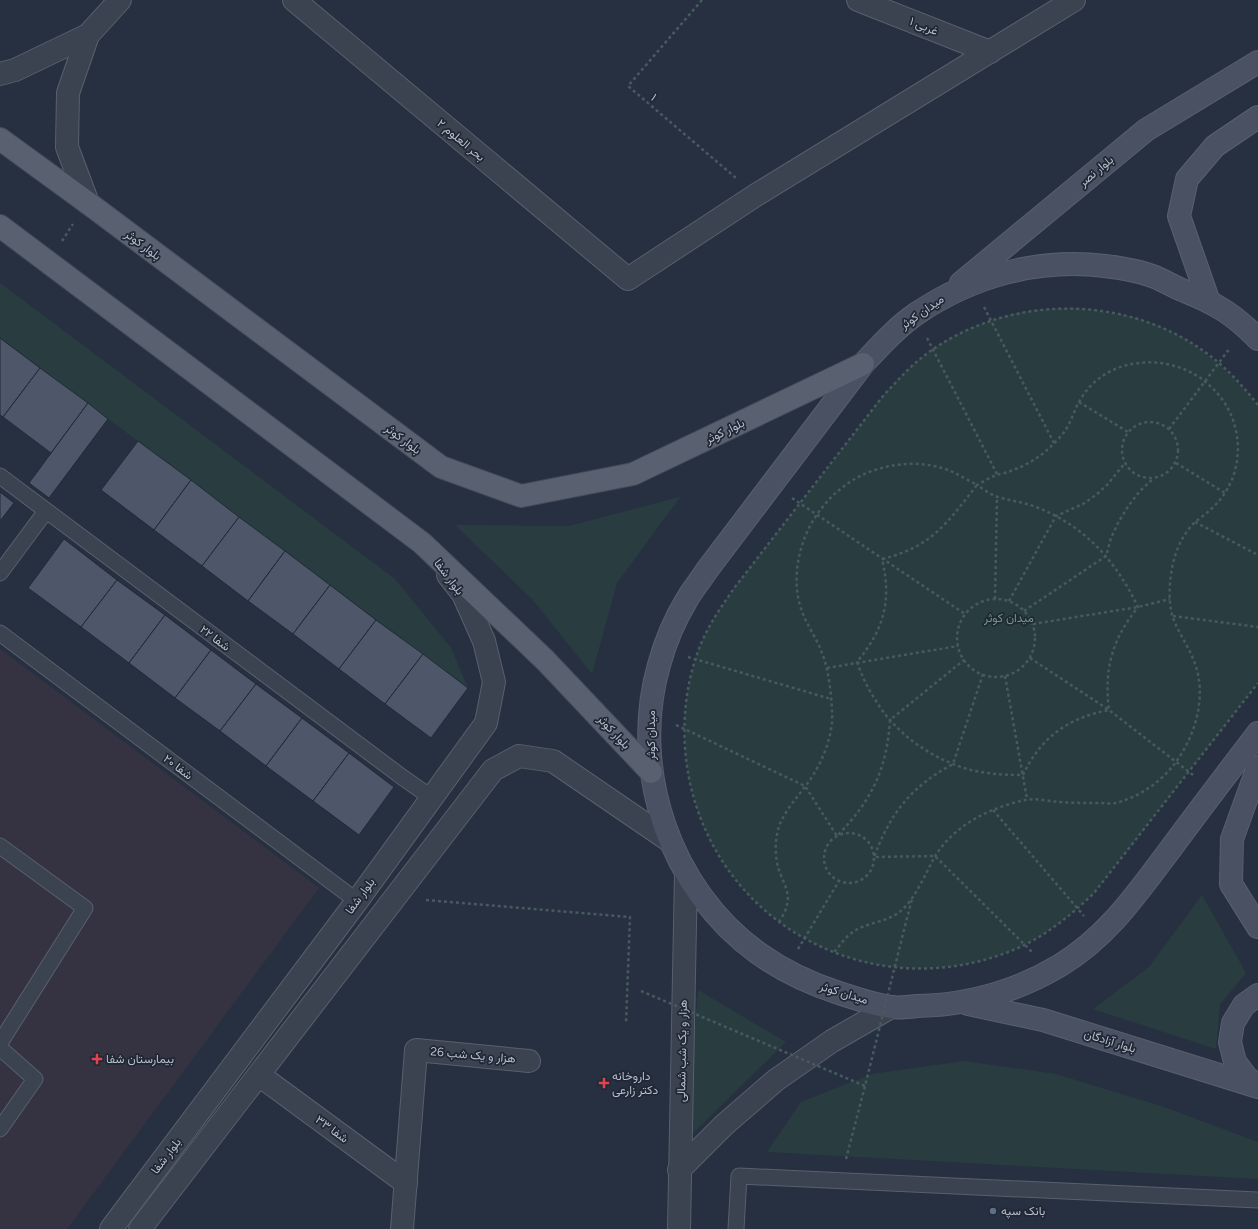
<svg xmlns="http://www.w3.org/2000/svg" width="1258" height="1229" viewBox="0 0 1258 1229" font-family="Figtree,Vazirmatn,sans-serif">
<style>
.medical{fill:#353341}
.green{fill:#293d41}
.building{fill:#4d5769;stroke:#222937}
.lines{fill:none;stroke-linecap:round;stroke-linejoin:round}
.service-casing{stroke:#59606d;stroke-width:17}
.minor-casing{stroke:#59606d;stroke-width:24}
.tertiary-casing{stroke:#59606d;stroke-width:24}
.secondary-casing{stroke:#59606d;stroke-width:24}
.primary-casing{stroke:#454b59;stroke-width:24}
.path{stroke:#475a5e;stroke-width:2.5;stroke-dasharray:3 3;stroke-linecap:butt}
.service{stroke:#3b4250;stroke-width:15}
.minor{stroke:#3b4250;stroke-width:22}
.tertiary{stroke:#3b4250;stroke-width:22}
.secondary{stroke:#495163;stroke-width:22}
.primary{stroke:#596170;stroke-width:22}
.path-bridge{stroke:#475a5e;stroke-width:2.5;stroke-dasharray:3 3;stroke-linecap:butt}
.health-dot{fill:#e0444e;stroke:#202735;stroke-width:1.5}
.service-dot{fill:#5c6f8a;stroke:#202735;stroke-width:1.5}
.labels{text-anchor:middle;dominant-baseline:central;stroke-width:3.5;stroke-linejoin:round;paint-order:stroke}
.street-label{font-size:12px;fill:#b8beca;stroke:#202735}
.park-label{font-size:12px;fill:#709a7c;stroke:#202735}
.poi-label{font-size:12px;fill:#b8beca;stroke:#202735;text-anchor:start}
</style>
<rect width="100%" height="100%" fill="#273040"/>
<polygon class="medical" points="0,649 319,888 67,1229 0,1229"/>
<g class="green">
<polygon points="0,283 395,579 422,612 451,648 468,688 0,338"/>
<path d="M1077 308C1097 310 1117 313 1137 318 1186 332 1227 366 1258 405V683L1094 893C1071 915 1047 935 1018 948 878 1009 719 929 689 778 680 732 684 682 703 639 712 620 723 604 735 587L883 396C890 388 897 380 904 373 941 337 995 312 1046 309 1056 308 1067 308 1077 308Z"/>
<polygon points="680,497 617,583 592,674 533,600 455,525 569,526"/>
<polygon points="1202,895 1246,973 1220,1004 1216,1049 1093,1009 1149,967"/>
<polygon points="698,990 786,1042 686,1140"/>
<polygon points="964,1061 1056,1074 1164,1107 1258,1142 1258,1179 767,1152 801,1102 872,1074"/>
</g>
<g class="building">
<polygon points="0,338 40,368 3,417 0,415"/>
<polygon points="40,368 88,403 51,453 3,417"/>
<polygon points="88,403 108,419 49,498 29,483"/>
<polygon points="138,441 191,480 154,530 101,490"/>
<polygon points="191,480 239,517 202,566 154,530"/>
<polygon points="0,492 14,503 0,521"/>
<polygon points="239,517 285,551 248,601 202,566"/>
<polygon points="64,539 117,580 81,627 28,588"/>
<polygon points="285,551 330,585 293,634 248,601"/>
<polygon points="117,580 165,615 129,663 81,627"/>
<polygon points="330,585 376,620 339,669 293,634"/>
<polygon points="165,615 211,650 175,698 129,663"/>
<polygon points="376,620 423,654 385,704 339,669"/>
<polygon points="211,650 256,684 220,731 175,698"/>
<polygon points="423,654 468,688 431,738 385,704"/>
<polygon points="256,684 302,718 266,766 220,731"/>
<polygon points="302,718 349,753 313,801 266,766"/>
<polygon points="349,753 394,787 359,835 313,801"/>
</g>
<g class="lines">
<g class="service-casing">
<g id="service">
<polyline points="0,476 402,777 432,798"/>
<polyline points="0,573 46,511"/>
<polyline points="0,633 357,901"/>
<polyline points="0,846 85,908 0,1043"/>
<polyline points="0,1048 35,1079 0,1129"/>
<polyline points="736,1229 739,1176 1258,1200"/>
</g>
</g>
<g class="minor-casing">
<g id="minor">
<polyline points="294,0 628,279 756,195 1074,0"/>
<polyline points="858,0 990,52"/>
<polyline points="259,1075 406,1183"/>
<polyline points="402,1229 416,1050 529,1061"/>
</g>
</g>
<g class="tertiary-casing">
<g id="tertiary">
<polyline points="0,74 15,70 88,35"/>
<polyline points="88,203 67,147 68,93 88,35 120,0"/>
<polyline points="679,1170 724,1125 776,1080 832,1041 891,1007"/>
<polyline points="111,1229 357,901 486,723 494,682 484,641 463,594 448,575"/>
<polyline points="140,1229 493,770 519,756 553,761 670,841"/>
<polyline points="679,1229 686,873"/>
</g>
</g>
<g class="secondary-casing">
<g id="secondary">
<polyline points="961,283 1146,130 1258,62"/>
<polyline points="1209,302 1179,216 1187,179 1215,146 1258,117"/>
<path d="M1258 339C1246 327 1233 315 1218 307 1207 300 1194 295 1182 290 1173 286 1164 281 1155 277 1140 271 1121 268 1105 266 1037 258 972 276 916 314 896 328 880 346 863 364L707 570C700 581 692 590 686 601 674 621 665 643 659 665 629 769 670 890 758 953 783 971 811 984 839 993 854 998 875 1005 891 1007 899 1008 909 1007 917 1006 968 1005 1015 992 1059 966 1108 937 1138 892 1172 847 1200 809 1229 771 1258 733"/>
<polyline points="1258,767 1232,839 1231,884 1258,927"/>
<polyline points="968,1004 1043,1020 1258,1087"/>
<polyline points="1258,1085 1247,1078 1235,1062 1230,1042 1233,1023 1244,1005 1258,995"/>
</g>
</g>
<g class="primary-casing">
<g id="primary">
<polyline points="0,139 88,203 441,467 521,496 633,474 863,364"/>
<polyline points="0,226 422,543 545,660 651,772"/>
</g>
</g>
<g class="path">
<polyline points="702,0 628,86 736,178"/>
<polyline points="62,241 73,224"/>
<polyline points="984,307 1054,443"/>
<polyline points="927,338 997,474"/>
<polyline points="1079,402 1128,432"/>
<path d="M1258 405C1246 390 1234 376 1219 363 1138 294 1015 291 929 352 912 364 898 380 883 396L735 587C723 604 712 620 703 639 684 682 680 732 689 778 719 929 878 1009 1018 948 1047 935 1071 915 1094 893L1258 683"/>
<circle cx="1150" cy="450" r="28"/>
<polyline points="1169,429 1230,348"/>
<polyline points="1176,463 1225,493"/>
<polyline points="792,498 965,614"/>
<polyline points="1195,522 1258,555"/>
<polyline points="995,599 997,497"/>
<circle cx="996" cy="638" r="39"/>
<polyline points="1009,601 1056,516 1083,504 1096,495 1107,485 1125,463"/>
<polyline points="1024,611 1106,556 1111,538 1119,521 1129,505 1140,491 1154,478"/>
<polyline points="1173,616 1258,627"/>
<polyline points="1033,624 1138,607 1170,599"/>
<polyline points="688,657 831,699"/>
<polyline points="1030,658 1109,710 1193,775"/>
<polyline points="827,668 958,646"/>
<path d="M983 674 953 764C911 787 891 812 874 857L935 856 1032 952"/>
<polyline points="1005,676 1027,799"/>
<path d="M676 725 805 786 837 836C872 800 887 769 890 720L964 660"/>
<polyline points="993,810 1084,916"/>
<circle cx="849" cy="858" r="25"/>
<polyline points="426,900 630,917 626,1023"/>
<path d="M779 922C782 917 786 911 787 905 791 893 781 878 778 867 775 855 775 842 778 830 780 818 796 798 804 788 819 769 829 747 832 723 833 705 829 669 822 653 817 639 808 627 803 614 791 585 797 550 811 524 823 503 840 486 862 475 891 462 925 459 955 473 962 477 970 481 977 485 947 523 932 547 882 559 892 601 884 629 857 662 862 676 868 689 876 701 896 734 933 760 971 770 988 774 1005 775 1023 775 1041 737 1068 718 1109 710 1104 668 1112 640 1138 607 1116 561 1085 526 1036 507 1023 502 1011 501 998 497 991 495 983 489 977 485 983 482 990 477 997 475 999 474 1005 473 1008 472 1022 467 1036 460 1047 450 1055 443 1064 434 1069 424 1074 414 1077 403 1084 394 1112 354 1175 353 1209 385 1231 404 1241 432 1237 461 1234 480 1225 497 1210 510 1205 515 1198 519 1193 524 1180 538 1173 557 1171 575 1169 588 1169 602 1172 615 1177 631 1188 645 1194 661 1208 696 1195 739 1172 767 1158 784 1137 798 1115 803 1110 804 1104 803 1099 803 1085 803 1072 803 1059 802 1048 801 1036 798 1025 800 1015 802 1003 806 993 810 970 819 945 837 933 860 925 875 916 896 904 908 889 924 864 921 849 935 843 940 839 947 834 952"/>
<polyline points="905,926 912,899"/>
<polyline points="798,949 839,881"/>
<polyline points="846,1159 865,1086"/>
</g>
<use href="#service" class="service"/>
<use href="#minor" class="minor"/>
<use href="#tertiary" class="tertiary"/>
<use href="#secondary" class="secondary"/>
<use href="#primary" class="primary"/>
<polyline class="path-bridge" points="641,991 865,1086 905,926"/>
</g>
<g class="health-dot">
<path d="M95 1053h4v4h4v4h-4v4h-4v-4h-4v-4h4z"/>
<path d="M602 1077h4v4h4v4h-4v4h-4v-4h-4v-4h4z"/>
</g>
<circle class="service-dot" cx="993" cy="1211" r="4"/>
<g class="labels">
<g class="street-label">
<text transform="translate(924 26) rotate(22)">غربی ۱</text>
<text transform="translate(654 97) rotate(40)">۱</text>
<text transform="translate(461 140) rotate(40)">بحر العلوم ۲</text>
<text transform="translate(1096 171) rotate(-40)">بلوار نصر</text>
<text transform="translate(143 245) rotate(37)">بلوار کوثر</text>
<text transform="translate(922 312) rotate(-35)">میدان کوثر</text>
<text transform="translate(725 431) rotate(-26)">بلوار کوثر</text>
<text transform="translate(403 439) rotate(37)">بلوار کوثر</text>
<text transform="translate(449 577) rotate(53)">بلوار شفا</text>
<text transform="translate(215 638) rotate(37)">شفا ۲۲</text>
<text transform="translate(614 732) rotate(47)">بلوار کوثر</text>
<text transform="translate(651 735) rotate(-90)">میدان کوثر</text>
<text transform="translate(178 767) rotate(37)">شفا ۲۰</text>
<text transform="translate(360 896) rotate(-54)">بلوار شفا</text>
<text transform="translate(844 993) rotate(17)">میدان کوثر</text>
<text transform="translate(1110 1041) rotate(17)">بلوار آزادگان</text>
<text transform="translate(682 1051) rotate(-89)">هزار و یک شب شمالی</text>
<text transform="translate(473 1055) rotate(5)">هزار و یک شب 26</text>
<text transform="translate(332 1129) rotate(36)">شفا ۳۳</text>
<text transform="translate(166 1156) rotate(-53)">بلوار شفا</text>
</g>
<g class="park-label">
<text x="1009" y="618">میدان کوثر</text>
</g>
<g class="poi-label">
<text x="106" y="1059">بیمارستان شفا</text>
<text x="612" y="1076">داروخانه<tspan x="612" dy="14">دکتر زارعی</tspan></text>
<text x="1001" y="1211">بانک سپه</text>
</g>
</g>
</svg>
